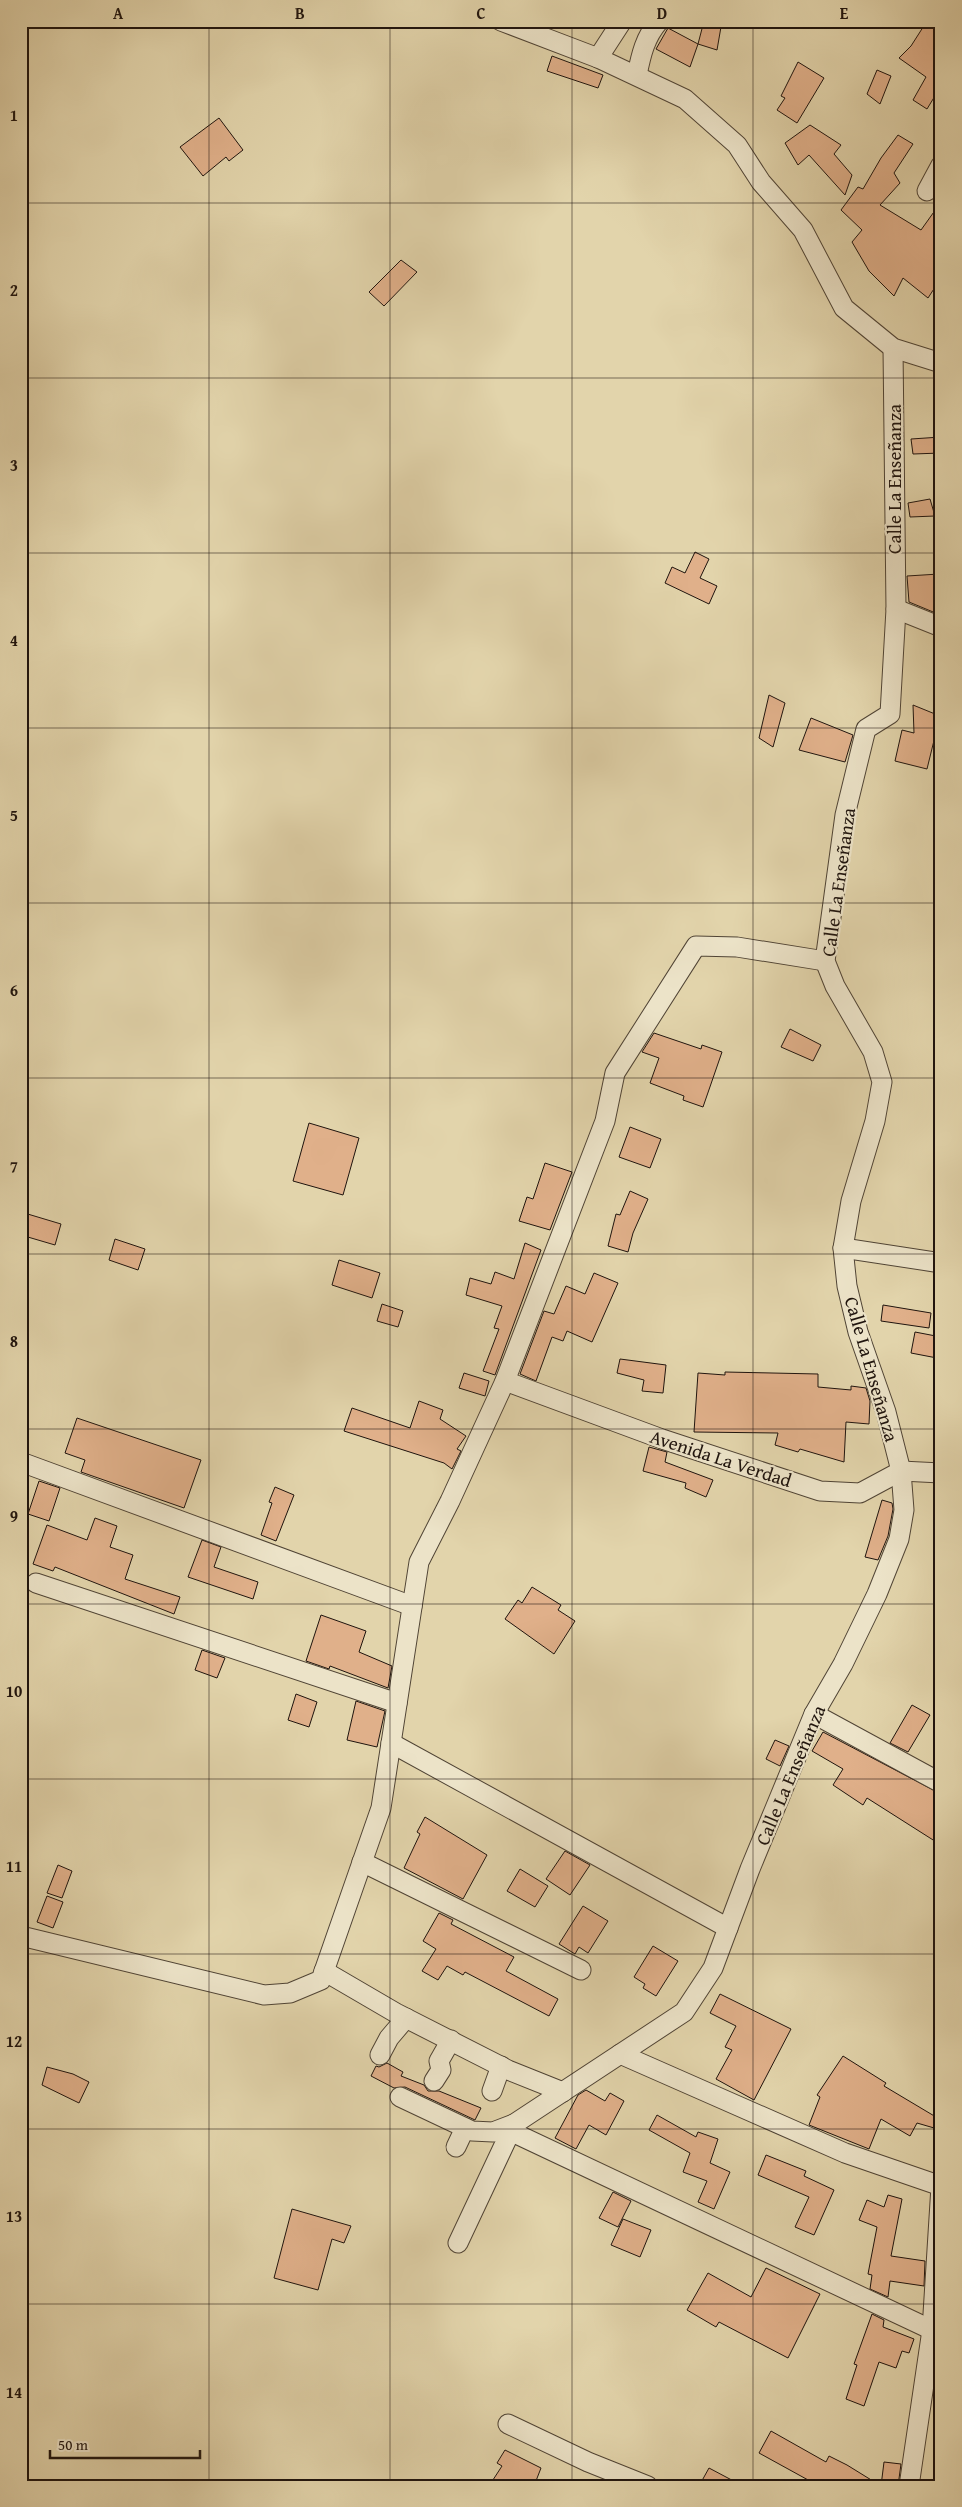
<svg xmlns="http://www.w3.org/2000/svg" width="962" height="2507" viewBox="0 0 962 2507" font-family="'Gentium Book Plus',serif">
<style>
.building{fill:#e0b08a;stroke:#1f140e}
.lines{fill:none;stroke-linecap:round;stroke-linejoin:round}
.street-casing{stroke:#504435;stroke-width:21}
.street{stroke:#ece3c8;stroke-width:19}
.grid{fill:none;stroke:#1f140e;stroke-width:1;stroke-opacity:0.55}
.labels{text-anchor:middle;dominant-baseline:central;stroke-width:4.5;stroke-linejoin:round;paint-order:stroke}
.street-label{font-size:19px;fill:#1f140e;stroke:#ece3c8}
.neatline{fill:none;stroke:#1f140e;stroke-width:2}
.grid-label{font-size:16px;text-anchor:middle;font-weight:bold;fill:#1f140e}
</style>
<rect width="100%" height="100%" fill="#e2d4ab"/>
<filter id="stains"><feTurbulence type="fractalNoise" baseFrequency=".004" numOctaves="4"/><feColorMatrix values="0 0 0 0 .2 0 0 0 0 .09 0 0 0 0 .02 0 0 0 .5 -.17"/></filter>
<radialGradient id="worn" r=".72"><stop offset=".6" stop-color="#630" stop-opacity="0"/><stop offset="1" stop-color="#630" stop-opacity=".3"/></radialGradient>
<g class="building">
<polygon points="704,21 722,21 717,50 698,44"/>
<polygon points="927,21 941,21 941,86 927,109 913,100 926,77 899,58 911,46"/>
<polygon points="668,28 698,44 690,67 656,49"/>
<polygon points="552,56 603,75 598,88 547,71"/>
<polygon points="798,62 824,78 797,123 777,110 785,98 781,96"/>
<polygon points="877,70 891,76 880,104 867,94"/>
<polygon points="219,118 243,150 229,161 226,157 203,176 180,147"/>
<polygon points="810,125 841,145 834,154 852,175 845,195 809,155 798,165 785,143"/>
<polygon points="898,135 913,144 894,173 900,183 880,205 921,230 941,202 941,278 928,298 903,278 894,296 869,271 852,242 862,230 841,210 858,187 863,189 881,158"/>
<polygon points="401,260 417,272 384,306 369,292"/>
<polygon points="941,437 941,453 913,454 911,439"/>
<polygon points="930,499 935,516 910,517 908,503"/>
<polygon points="695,552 709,559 700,578 717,586 709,604 665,583 672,567 685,573"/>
<polygon points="939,574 938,614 909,602 907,576"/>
<polygon points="769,695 785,703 773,747 759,738"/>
<polygon points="913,705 940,716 927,769 895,761 902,730 914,733"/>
<polygon points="811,718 853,735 845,762 799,750"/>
<polygon points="790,1029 821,1045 813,1061 781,1047"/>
<polygon points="654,1033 701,1049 702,1045 722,1052 703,1107 683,1100 684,1096 650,1083 659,1058 642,1052"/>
<polygon points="309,1123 359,1138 343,1195 293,1181"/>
<polygon points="630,1127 661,1139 650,1168 619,1157"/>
<polygon points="545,1163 572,1172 550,1230 519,1221 527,1197 533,1199"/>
<polygon points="630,1191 648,1199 633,1233 628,1252 608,1246 616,1214 620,1215"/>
<polygon points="21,1212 61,1224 55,1245 21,1235"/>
<polygon points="115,1239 145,1249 138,1270 109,1260"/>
<polygon points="525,1243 541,1250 495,1375 483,1371 499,1329 494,1328 502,1306 466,1295 470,1278 491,1284 495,1272 514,1279"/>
<polygon points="339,1260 380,1273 372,1298 332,1285"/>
<polygon points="594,1273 618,1283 592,1342 567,1331 563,1341 552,1337 536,1381 520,1374 544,1311 554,1314 566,1286 585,1294"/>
<polygon points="382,1304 403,1311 398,1327 377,1321"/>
<polygon points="883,1305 931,1313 929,1328 881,1321"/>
<polygon points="915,1332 941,1337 937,1358 911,1353"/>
<polygon points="620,1359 666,1365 663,1393 642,1391 644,1380 617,1373"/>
<polygon points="725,1372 818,1374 818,1387 851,1390 851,1386 866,1388 870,1401 869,1424 846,1422 844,1462 800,1449 798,1452 775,1445 778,1433 694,1432 698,1373 725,1375"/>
<polygon points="464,1373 489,1381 485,1396 459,1388"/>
<polygon points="419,1401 443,1410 440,1419 466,1436 457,1449 461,1451 452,1469 444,1463 344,1431 352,1408 410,1428"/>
<polygon points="77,1418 201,1460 184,1508 81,1472 85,1460 65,1453"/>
<polygon points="649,1447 667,1452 665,1462 713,1480 706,1497 685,1488 686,1483 643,1471"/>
<polygon points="39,1481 60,1488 49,1521 28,1514"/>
<polygon points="275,1487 294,1495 276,1541 261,1535 272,1503 269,1502"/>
<polygon points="882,1500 892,1503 893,1509 888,1536 878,1560 865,1557"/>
<polygon points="95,1518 117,1526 110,1547 133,1555 125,1579 180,1597 174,1614 55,1567 53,1571 33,1564 47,1525 87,1540"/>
<polygon points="202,1540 221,1547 214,1567 258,1582 253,1599 188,1577"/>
<polygon points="532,1587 561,1605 558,1610 575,1621 554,1654 505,1619 518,1600 522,1603"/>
<polygon points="321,1615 366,1631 359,1652 392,1666 388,1688 330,1666 329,1669 306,1661"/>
<polygon points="202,1650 225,1658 217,1678 195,1670"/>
<polygon points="296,1694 317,1702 309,1727 288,1720"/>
<polygon points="356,1701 385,1711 377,1747 347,1740"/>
<polygon points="912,1705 930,1715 908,1752 890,1743"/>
<polygon points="823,1732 941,1794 941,1845 867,1798 863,1805 833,1785 843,1769 812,1751"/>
<polygon points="775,1740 789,1746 780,1766 766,1759"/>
<polygon points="425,1817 487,1855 463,1899 404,1868 420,1834 417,1832"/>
<polygon points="565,1851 590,1865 570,1895 546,1879"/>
<polygon points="58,1865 72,1871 62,1898 47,1893"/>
<polygon points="520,1869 548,1886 535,1907 507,1891"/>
<polygon points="47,1896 63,1902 53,1928 37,1922"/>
<polygon points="583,1906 608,1921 588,1953 579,1947 575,1954 559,1944"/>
<polygon points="439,1913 453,1920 451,1924 514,1957 506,1971 558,1999 549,2016 465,1972 463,1975 447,1966 438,1980 422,1971 436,1949 423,1941"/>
<polygon points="653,1946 678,1961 656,1996 643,1988 645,1984 634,1977"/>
<polygon points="720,1994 791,2029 754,2100 716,2079 732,2050 725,2047 736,2026 710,2013"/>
<polygon points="843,2056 886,2083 884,2086 941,2120 941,2130 917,2123 910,2136 881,2119 869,2149 809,2125 820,2097 817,2095"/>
<polygon points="387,2063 403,2072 401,2076 424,2085 428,2091 439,2091 481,2108 475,2120 405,2087 394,2088 371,2076 376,2066 379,2067"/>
<polygon points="47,2067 73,2074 89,2082 79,2103 42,2085"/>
<polygon points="586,2090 605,2101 610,2093 624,2101 606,2135 589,2125 576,2149 555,2138 578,2095"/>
<polygon points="657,2115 696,2137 698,2132 718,2139 710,2163 730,2172 714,2209 698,2202 707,2181 683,2172 690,2153 649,2130"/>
<polygon points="766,2155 806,2171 804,2176 834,2190 814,2235 795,2227 809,2197 758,2175"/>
<polygon points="613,2192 631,2201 618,2227 599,2218"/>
<polygon points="888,2195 902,2199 891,2256 925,2261 924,2286 890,2281 888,2297 870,2289 872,2275 868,2274 877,2227 859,2220 867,2200 884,2207"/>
<polygon points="292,2209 351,2226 344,2243 332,2239 318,2290 274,2278"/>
<polygon points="623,2219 651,2230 640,2257 611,2245"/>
<polygon points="766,2268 820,2294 788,2358 719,2322 716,2327 687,2310 708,2273 751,2297"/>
<polygon points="872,2314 884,2320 883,2327 914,2339 909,2353 902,2351 896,2368 879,2362 864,2406 846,2399 857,2365 854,2364"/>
<polygon points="771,2431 826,2462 829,2456 847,2465 881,2486 884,2462 901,2464 898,2486 819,2486 759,2453"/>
<polygon points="505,2450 541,2468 534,2486 489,2486 502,2466 497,2463"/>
<polygon points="709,2468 743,2486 699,2486"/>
</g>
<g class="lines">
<g class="street-casing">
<g id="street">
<polyline points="501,21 598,58 685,99 737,145 761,182 803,230 844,308 893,348 941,363"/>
<polyline points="598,58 622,21"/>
<path d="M637 75C641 55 645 37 659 21"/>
<polyline points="927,191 941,165"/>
<polyline points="896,609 941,627"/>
<polyline points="843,1248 941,1263"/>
<polyline points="505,1381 662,1439 820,1491 860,1493 901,1471 941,1473"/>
<polyline points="21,1462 412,1606"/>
<polyline points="36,1583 397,1703"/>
<polyline points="814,1714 941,1783"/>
<polyline points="391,1743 728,1928"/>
<polyline points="362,1862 581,1970"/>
<polyline points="21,1936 264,1995 290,1993 321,1980 381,1808 419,1562 450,1501 505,1381 605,1121 615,1073 696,946 737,947 825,961"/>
<polyline points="324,1971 396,2013 508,2070 563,2092"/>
<polyline points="620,2054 845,2153 941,2186"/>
<polyline points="380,2055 389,2038 406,2018"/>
<polyline points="434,2081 441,2070 439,2061 451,2040"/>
<polyline points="492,2091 501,2066"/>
<polyline points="400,2097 472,2131 493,2132 514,2124"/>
<polyline points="510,2131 932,2330"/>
<polyline points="456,2147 465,2128"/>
<polyline points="458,2243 514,2124 684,2012 713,1968 750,1869 814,1714 843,1664 877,1594 899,1539 904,1510 901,1471 886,1412 858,1332 847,1286 843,1248 851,1201 875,1121 882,1082 873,1052 835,986 825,961 845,815 866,729 890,714 896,609 893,348"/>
<polyline points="508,2424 588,2462 648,2486"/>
<polyline points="909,2486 932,2330 941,2186"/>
</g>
</g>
<use href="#street" class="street"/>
</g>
<path class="grid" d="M209 21V2486M390 21V2486M572 21V2486M753 21V2486M21 203H941M21 378H941M21 553H941M21 728H941M21 903H941M21 1078H941M21 1254H941M21 1429H941M21 1604H941M21 1779H941M21 1954H941M21 2129H941M21 2304H941"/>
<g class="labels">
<g class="street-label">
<text transform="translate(894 479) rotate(-90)">Calle La Enseñanza</text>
<text transform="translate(838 882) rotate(-82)">Calle La Enseñanza</text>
<text transform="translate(872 1369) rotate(74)">Calle La Enseñanza</text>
<text transform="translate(721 1458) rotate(18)">Avenida La Verdad</text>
<text transform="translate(790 1775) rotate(-67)">Calle La Enseñanza</text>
</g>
</g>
<rect width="962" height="2507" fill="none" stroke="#e2d4ab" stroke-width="55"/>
<path d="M50 2450v8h150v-8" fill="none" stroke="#1f140e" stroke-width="2.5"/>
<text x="58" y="2450" font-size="15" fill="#1f140e" stroke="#ece3c8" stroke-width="4" paint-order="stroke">50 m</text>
<rect x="28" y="28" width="906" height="2452" class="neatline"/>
<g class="grid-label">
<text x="118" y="19">A</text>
<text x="300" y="19">B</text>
<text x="481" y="19">C</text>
<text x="662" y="19">D</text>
<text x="844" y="19">E</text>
<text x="14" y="121">1</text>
<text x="14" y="296">2</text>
<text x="14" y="471">3</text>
<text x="14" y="646">4</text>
<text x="14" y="821">5</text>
<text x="14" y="996">6</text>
<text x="14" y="1172">7</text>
<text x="14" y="1347">8</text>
<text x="14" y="1522">9</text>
<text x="14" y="1697">10</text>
<text x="14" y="1872">11</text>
<text x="14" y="2047">12</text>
<text x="14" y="2222">13</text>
<text x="14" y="2398">14</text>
</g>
<rect width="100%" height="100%" filter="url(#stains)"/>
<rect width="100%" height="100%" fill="url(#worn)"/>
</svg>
